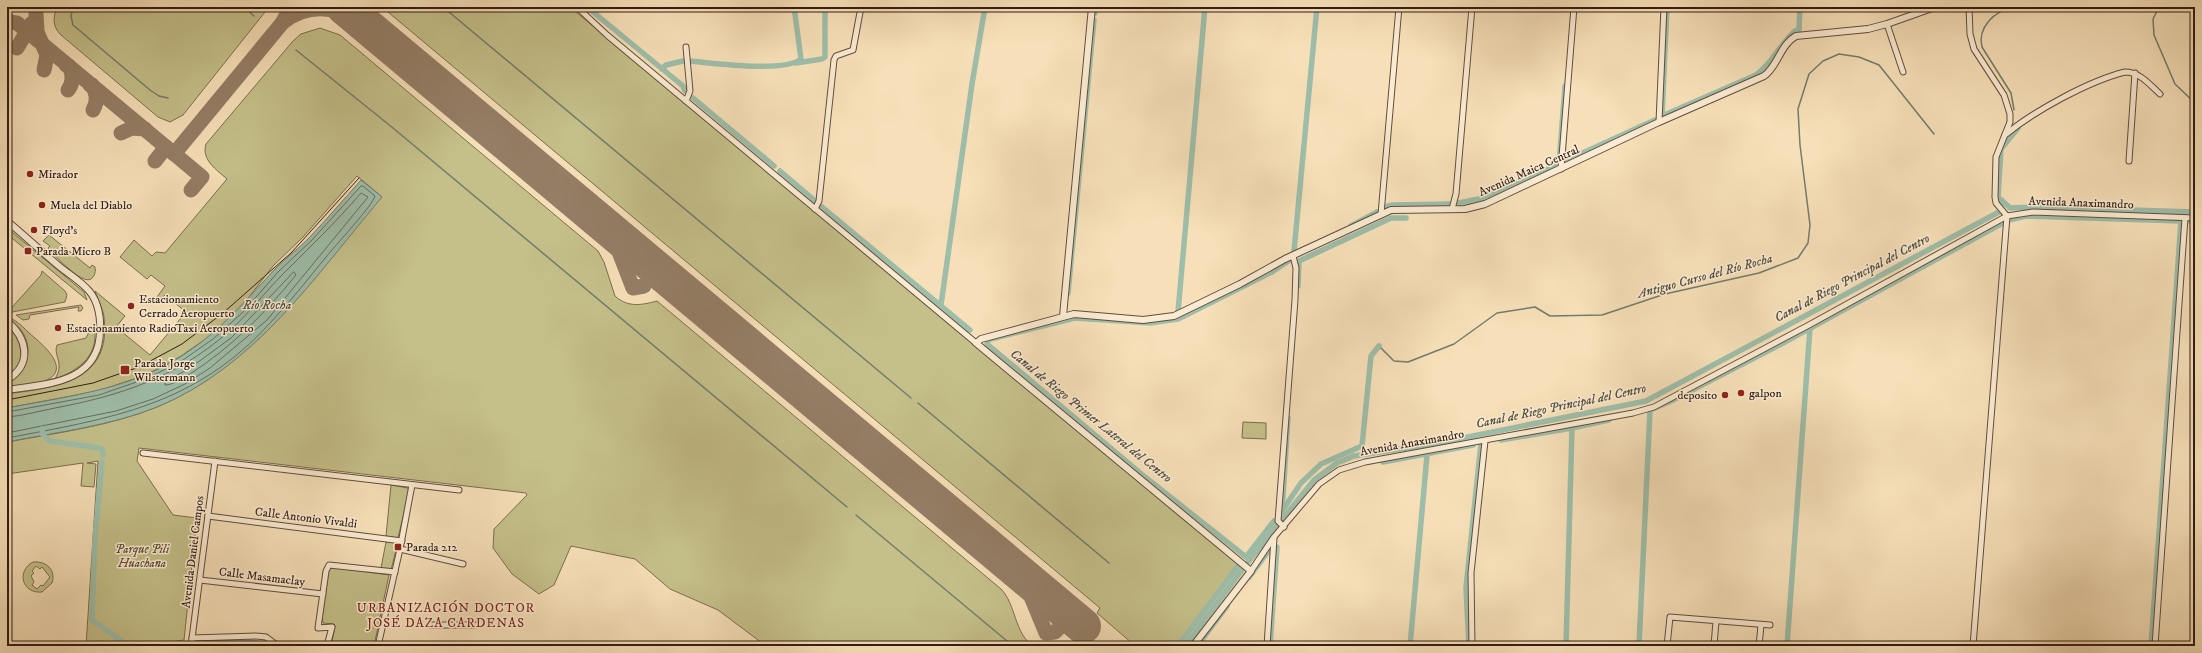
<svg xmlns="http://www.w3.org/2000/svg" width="2202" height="653" viewBox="0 0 2202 653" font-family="'IM FELL DW Pica',serif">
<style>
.green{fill:#c5c08a;stroke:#7b6e4f;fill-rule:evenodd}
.water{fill:#9ebeaa;stroke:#727d6e}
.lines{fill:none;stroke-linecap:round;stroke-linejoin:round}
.shore{stroke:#686d5f;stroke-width:1}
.stream{stroke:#727d6e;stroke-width:1.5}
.canal{stroke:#9ebeaa;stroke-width:5.5}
.taxiway{stroke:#947e66;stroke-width:15}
.runway{stroke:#947e66;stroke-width:36}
.minor-casing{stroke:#624d3d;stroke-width:7}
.tertiary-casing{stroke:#624d3d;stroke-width:8}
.minor{stroke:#faebd2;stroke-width:5}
.tertiary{stroke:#faebd2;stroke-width:6}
.tram{stroke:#311c14;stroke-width:1}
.poi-dot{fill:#8f2418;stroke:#faebd2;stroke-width:1.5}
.labels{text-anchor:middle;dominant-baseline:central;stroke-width:3;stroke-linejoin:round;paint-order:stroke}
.street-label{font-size:12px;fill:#311c14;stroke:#faebd2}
.poi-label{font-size:12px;fill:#311c14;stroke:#faebd2;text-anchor:start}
.park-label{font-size:12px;font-style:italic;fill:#5d4d37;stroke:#faebd2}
.water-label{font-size:13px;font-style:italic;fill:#524d41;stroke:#faebd2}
.neighbourhood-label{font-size:13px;letter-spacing:1px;fill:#7a1f14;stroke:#faebd2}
</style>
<rect width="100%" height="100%" fill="#f7e0b9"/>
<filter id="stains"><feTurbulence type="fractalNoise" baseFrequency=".005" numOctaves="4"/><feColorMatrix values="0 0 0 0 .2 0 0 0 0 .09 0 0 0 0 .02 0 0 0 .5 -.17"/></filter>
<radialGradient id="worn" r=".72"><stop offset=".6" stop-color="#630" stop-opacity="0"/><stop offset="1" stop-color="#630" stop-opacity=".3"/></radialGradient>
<g class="green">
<path d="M57 7H269L183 115 170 122 158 117 61 35C52 26 53 18 57 7Z"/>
<polygon points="382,7 533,7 538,12 542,7 570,7 1238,564 1176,646 1132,646 1133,644 1097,613 1100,608"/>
<path d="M320 28 340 35 598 251 604 262 615 296C628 308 642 305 657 301L1001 589C1016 604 1014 633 1033 646H841L840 642 835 646H766L718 610 670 589 635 559 571 546 554 585 539 594 512 574 493 548 494 529 527 495 526 493 139 448 137 461 173 515 197 518 184 640 151 646H86L98 461 87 463 96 464 94 487 81 486 83 463 7 474V442C57 433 110 426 157 407 255 366 316 275 381 196L357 176 303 237 273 266 239 310 210 336 181 356 146 375 98 391 7 408V394C55 387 112 383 104 317 103 308 97 300 95 291L125 316 116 327 150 355 186 312 165 295 160 299 157 297 165 286 151 275 147 279 120 257 134 240 152 256 156 252 165 253 227 179C217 170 201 160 206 144L293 41 301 34Z"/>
<polygon points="7,228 84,292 87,300 7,234"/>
<path d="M49 235 90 268 92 265 95 267C96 271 95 276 91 279 82 285 55 256 48 248L50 246 43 241Z"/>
<polygon points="42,271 65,291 67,295 65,302 7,313 41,275"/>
<polygon points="81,305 83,308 81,311 78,311 79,307 30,315 29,319 23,320 16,315"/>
<path d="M8 317C19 321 26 331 35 338 45 347 70 369 47 380 36 386 19 386 7 388V383C27 373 35 349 21 330 17 325 10 321 8 317Z"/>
<path d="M93 324C102 353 79 371 55 379 65 362 53 357 57 345L86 338Z"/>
<path d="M7 325C22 338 29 365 7 375Z"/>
<polygon points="1243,422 1266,423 1266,439 1242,438"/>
<polygon points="391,485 408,488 409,491 398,538 386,536"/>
<polygon points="386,542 396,543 397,546 391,570 381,568"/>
<path d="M33 562C47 561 56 570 52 583L42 592C22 594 16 571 33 562ZM36 566 40 569 42 567 50 577 43 586 41 585 37 589 32 585 34 582 31 576 34 573 32 571Z"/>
<polygon points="331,567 389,575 374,646 331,646 335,627 334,624 323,623 322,617 329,569"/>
</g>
<path class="water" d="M361 180 382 197C316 275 255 367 157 407 110 426 57 432 7 442V408C54 399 101 393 145 375 202 352 235 312 275 269 286 258 298 249 309 238 327 219 344 199 361 180Z"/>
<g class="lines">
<g class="shore">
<path d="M294 272 296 275C265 313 232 347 190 374 183 378 173 385 165 385V382L190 368 231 338Z"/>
<path d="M7 412 99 395 148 378 183 360 213 339 242 313 279 271 311 241 361 186H363L375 196C373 205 334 247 326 257 308 279 290 302 271 322 195 406 112 418 7 438"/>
<path d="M7 417C23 416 39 411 55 408 119 396 177 377 227 333 248 315 264 293 283 274 310 247 336 222 361 193L368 197 267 320 210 368 185 384 153 399 116 411 7 433"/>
</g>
<g class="stream">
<polyline points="73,7 71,16 73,25 150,90 159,96 168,98"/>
<polyline points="244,7 254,16"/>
<polyline points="443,7 911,398"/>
<path d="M2013 7C1995 11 1977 27 1982 47L2011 93 2014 110"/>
<polyline points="2159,7 2153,19 2154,35 2175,84 2195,103"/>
<polyline points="296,50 393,128 847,507"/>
<polyline points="1379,346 1394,361 1408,362 1454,344 1497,313 1535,307 1550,316 1602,315 1665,294 1759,273 1798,258 1808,243 1810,225 1800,145 1798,109 1809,74 1823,61 1839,54 1859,57 1879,65 1934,134"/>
<polyline points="918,403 1109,563"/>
<polyline points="856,515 1013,646"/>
</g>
<g class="canal">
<polyline points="587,7 683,86 685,91"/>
<path d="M1667 7 1662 116 1756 75C1773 63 1779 45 1795 31"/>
<polyline points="1095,13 1095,7"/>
<polyline points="1799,30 1800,7"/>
<path d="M690 61C713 63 784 73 801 59L794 7"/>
<polyline points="796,63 822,59 825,57 825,7"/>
<polyline points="662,69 666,65 683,61"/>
<polyline points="693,98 774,166"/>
<polyline points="2018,128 2001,149 1998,197 2010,208 2036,207 2195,212"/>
<polyline points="1565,161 1655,120"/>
<polyline points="1559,164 1565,86"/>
<polyline points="780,171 814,200"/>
<polyline points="1459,203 1483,198 1559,164"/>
<polyline points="822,207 970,330"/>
<polyline points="1385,207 1392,205 1449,204"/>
<polyline points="2009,220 2026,216 2181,221 2151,646"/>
<polyline points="2190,221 2195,221"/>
<polyline points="1351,226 1377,212"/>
<polyline points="1294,251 1317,7"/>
<polyline points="1298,286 1299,261 1391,218 1406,218"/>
<polyline points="1068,293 1094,20"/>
<polyline points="941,305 972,84 985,7"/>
<polyline points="1178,312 1205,7"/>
<polyline points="42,429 43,435 50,441 99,448 102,449 103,455"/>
<polyline points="1501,440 1572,428 1609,420"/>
<polyline points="102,462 95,538 92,620 122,641 126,646"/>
<polyline points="1383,462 1473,445"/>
<polyline points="1282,511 1301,483 1321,464 1362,446 1371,356 1379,346"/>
<polyline points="1282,512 1288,418"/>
<polyline points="1274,521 1246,557 1145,477 987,344 988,340 991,339 1075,318 1150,323 1178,319 1272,272 1290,260"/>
<polyline points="1248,562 1314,480 1337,463 1354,456 1433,444 1646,401 1999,212"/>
<polyline points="1249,577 1270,549"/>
<polyline points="200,643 253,642 269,646"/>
<polyline points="167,646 184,643"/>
<polyline points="1178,646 1238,566"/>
<polyline points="1185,646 1242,570"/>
<polyline points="1197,646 1227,606"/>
<polyline points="1270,646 1277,547"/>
<polyline points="1410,646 1427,455"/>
<polyline points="1469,646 1466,588 1481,443"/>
<polyline points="1566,646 1572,428"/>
<polyline points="1639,646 1650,410 1671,401 1783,343 2001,224"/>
<polyline points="1787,646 1810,328"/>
</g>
<g class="taxiway">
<path d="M290 7 283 22C307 3 334 6 360 20"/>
<polyline points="36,14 37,32 47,55 44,70"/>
<polyline points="7,21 17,23 202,177 191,190"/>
<polyline points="17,48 32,23"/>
<path d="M66 65 69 66C73 74 74 82 68 90"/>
<path d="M90 85H92C97 94 98 101 93 110"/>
<polyline points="121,133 132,128 145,129"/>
<polyline points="174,154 283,22"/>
<polyline points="155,161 166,147"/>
<polyline points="611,231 633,288 644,286"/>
<polyline points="1022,575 1046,633 1055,632 1058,629"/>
</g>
<polyline class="runway" points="344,7 1083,626"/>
<g class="minor-casing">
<g id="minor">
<polyline points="577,7 607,35 976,343"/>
<polyline points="1969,7 1970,34 1974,49 2004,95 2010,114 2010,122 1996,157 1995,197 1996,203 2007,216 1973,646"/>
<polyline points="1887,24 1903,72"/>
<polyline points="686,47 690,91 686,101"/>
<polyline points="1659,122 1664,7"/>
<path d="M2005 135C2034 111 2089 81 2125 72 2140 72 2150 85 2160 94"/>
<polyline points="2129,161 2135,73"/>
<polyline points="1561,169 1574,7"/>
<polyline points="815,209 819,201 834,60 836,56 853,50 861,7"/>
<polyline points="1452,209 1456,194 1472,7"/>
<polyline points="1381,214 1399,7"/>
<polyline points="143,453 459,490"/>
<polyline points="208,516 402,541"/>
<polyline points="1284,527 1278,521 1295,300 1296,268 1293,256"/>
<polyline points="400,549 463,564"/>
<polyline points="1251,571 1274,537 1319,484 1339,470 1365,462 1633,413 1654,407 1809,325 2007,216 2033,212 2195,218"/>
<polyline points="200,580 323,594"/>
<polyline points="430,625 475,625"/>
<polyline points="192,638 256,636 266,637 278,646"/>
<polyline points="191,646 215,461"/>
<polyline points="327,646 332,627 318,628 326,571 329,565 395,572"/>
<polyline points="378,646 400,549 412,485"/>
<polyline points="1267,646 1274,538"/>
<polyline points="1472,646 1471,573 1485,441"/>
<polyline points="1667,646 1670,617 1770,625"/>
<polyline points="1714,646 1716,621"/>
<polyline points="1759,646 1761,625"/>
<polyline points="2155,646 2185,218"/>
</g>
</g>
<g class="tertiary-casing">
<g id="tertiary">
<path d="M7 221C25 236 42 252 60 267 70 275 82 282 90 292 98 302 101 318 100 330 100 383 47 384 7 390"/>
<polyline points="1063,316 1092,7"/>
<path d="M7 321C27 338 33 364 7 380"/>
<path d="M1193 646 1251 571 976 343 981 339 1074 314 1143 320 1174 316 1240 284 1285 259 1391 210 1465 209 1485 204 1659 122 1764 76C1778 66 1780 45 1796 36L1868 29 1887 24 1935 7"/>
</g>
</g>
<use href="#minor" class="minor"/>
<use href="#tertiary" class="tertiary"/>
<polyline class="tram" points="7,400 93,383 139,367 182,344 223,313 291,253 359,178"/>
</g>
<g class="poi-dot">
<circle cx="30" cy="174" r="4"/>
<circle cx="42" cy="205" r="4"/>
<circle cx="34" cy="230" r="4"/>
<rect x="24" y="247" width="8" height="8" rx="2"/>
<circle cx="131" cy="306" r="4"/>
<circle cx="58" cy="328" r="4"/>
<rect x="120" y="365" width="10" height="10" rx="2"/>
<circle cx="1741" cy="393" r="4"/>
<circle cx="1725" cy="395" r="4"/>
<rect x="394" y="543" width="8" height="8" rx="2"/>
</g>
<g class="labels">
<g class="street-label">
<text transform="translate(1529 171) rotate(-24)">Avenida Maica Central</text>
<text transform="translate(2081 203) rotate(2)">Avenida Anaximandro</text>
<text transform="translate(1412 443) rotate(-10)">Avenida Anaximandro</text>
<text transform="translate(306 518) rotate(7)">Calle Antonio Vivaldi</text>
<text transform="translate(193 552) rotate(-83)">Avenida Daniel Campos</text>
<text transform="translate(262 577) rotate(7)">Calle Masamaclay</text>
</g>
<g class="poi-label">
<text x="38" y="174">Mirador</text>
<text x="50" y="205">Muela del Diablo</text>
<text x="42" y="230">Floyd's</text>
<text x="36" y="251">Parada Micro B</text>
<text x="139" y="299">Estacionamiento<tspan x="139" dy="14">Cerrado Aeropuerto</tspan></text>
<text x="66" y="328">Estacionamiento RadioTaxi Aeropuerto</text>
<text x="134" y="363">Parada Jorge<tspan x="134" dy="14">Wilstermann</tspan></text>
<text x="1749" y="393">galpon</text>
<text x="1717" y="395" text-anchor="end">deposito</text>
<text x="406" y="547">Parada 212</text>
</g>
<g class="park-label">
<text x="142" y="549">Parque Pili<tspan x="142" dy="14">Huachana</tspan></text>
</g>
<g class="water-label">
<text transform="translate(1705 276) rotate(-15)">Antiguo Curso del Río Rocha</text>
<text transform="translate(1852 278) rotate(-28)">Canal de Riego Principal del Centro</text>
<text x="267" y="305">Río Rocha</text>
<text transform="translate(1561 406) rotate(-12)">Canal de Riego Principal del Centro</text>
<text transform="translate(1091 416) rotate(39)">Canal de Riego Primer Lateral del Centro</text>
</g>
<g class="neighbourhood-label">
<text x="446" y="608">URBANIZACIÓN DOCTOR<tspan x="446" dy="15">JOSÉ DAZA CARDENAS</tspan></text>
</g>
</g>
<rect width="2202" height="653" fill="none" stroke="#f7e0b9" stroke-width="24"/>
<rect x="8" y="8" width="2186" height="637" fill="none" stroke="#311c14" stroke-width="2"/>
<rect x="12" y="12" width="2178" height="629" fill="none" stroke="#311c14"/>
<rect width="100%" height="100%" filter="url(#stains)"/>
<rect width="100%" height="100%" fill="url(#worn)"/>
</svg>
